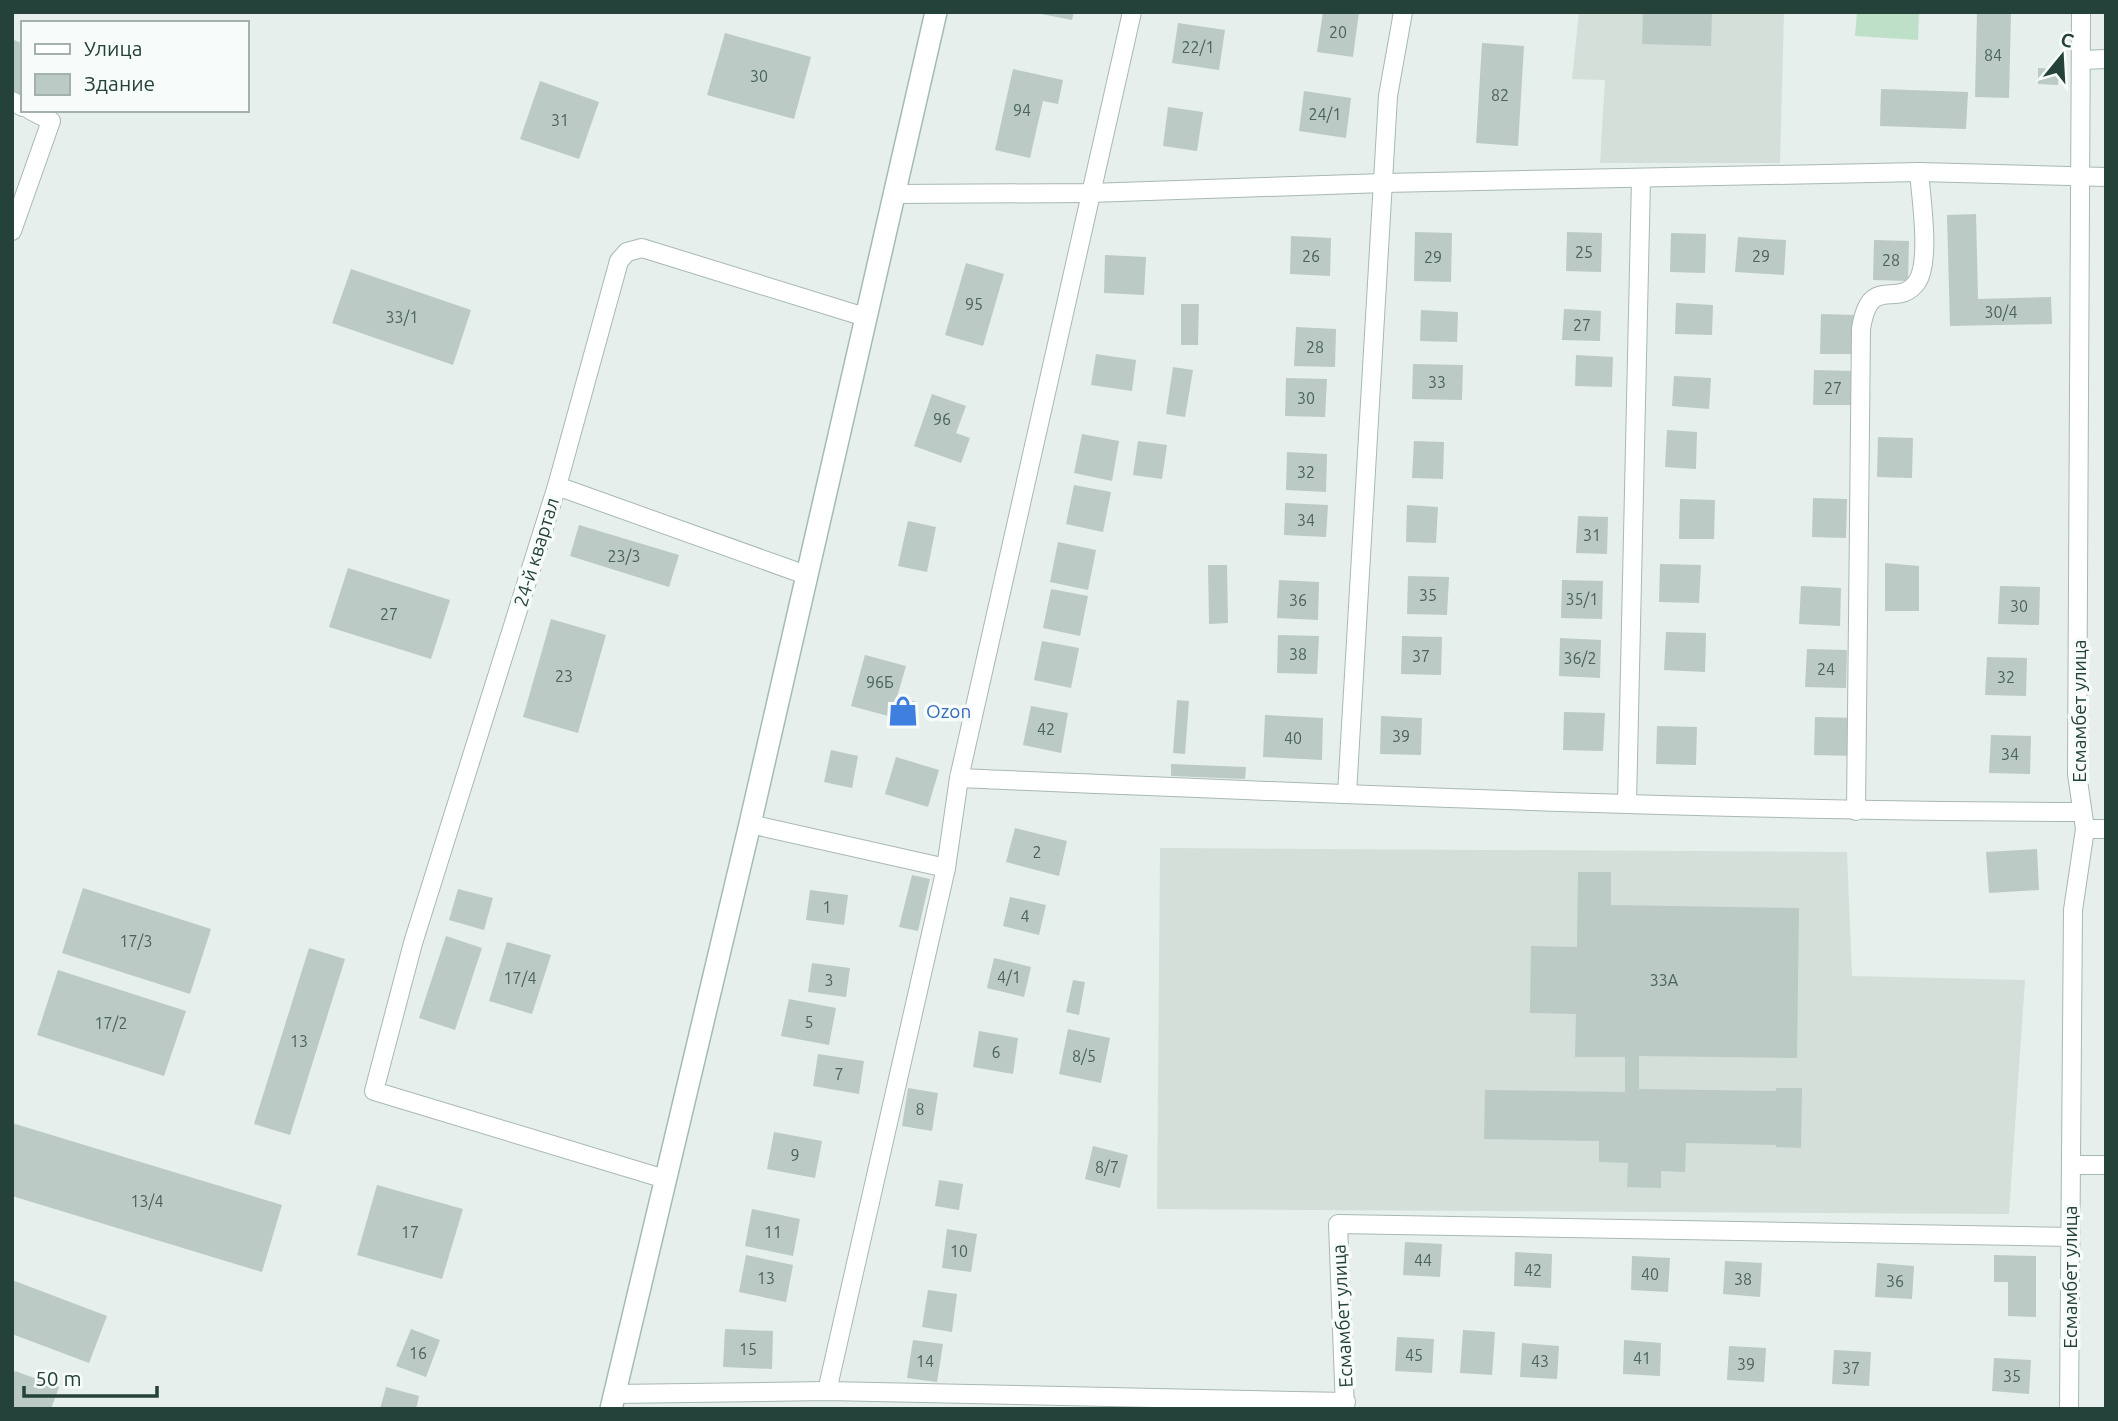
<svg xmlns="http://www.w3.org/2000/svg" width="2118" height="1421" viewBox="0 0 2118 1421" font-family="Ubuntu,sans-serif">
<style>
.built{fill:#d4dfda}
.green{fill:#bfe0c8}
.building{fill:#bbcac4}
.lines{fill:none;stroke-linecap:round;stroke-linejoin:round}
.street-casing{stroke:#a8b8b2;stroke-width:20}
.secondary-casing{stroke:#a4bbb3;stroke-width:24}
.street{stroke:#fff;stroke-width:18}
.secondary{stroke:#fff;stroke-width:21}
.labels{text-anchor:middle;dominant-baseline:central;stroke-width:7;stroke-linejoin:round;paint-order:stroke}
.number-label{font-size:16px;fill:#4a645c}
.street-label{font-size:19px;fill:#24423a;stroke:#f7fbf9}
.shop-label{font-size:19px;fill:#366cbe;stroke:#f7fbf9;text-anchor:start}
</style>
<rect width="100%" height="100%" fill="#e6efeb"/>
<g class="built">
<polygon points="1579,12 1784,12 1780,163 1600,163 1605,80 1572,79"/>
<polygon points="1160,848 1847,852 1852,976 2025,980 2009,1214 1157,1209"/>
</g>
<polygon class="green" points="1857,12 1919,12 1918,40 1855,36"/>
<g class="building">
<polygon points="1031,12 1074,12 1072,20"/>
<polygon points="1323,12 1359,12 1353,57 1317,52"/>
<polygon points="1643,12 1712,12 1711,46 1642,44"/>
<polygon points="1977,12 2011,12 2009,98 1975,97"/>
<polygon points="1178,23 1225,30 1219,70 1172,63"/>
<polygon points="725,33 811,57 794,119 707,95"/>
<polygon points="12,39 23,44 23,96 12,90"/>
<polygon points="1482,43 1524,46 1518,146 1476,143"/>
<polygon points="2038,68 2059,69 2058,85 2038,84"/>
<polygon points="1013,69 1063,80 1058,104 1043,101 1030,158 995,150"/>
<polygon points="540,81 599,102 579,159 520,139"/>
<polygon points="1881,89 1968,92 1966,129 1880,126"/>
<polygon points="1304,91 1351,98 1346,138 1299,131"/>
<polygon points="1168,107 1203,112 1197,151 1163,146"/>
<polygon points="1976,214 1978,299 2051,297 2052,324 1950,326 1947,215"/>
<polygon points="1415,232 1452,233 1451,282 1414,281"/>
<polygon points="1567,232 1602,233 1601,272 1566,271"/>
<polygon points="1671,233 1706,234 1705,273 1670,272"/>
<polygon points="1291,236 1331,238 1330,276 1290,274"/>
<polygon points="1738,237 1786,240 1784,275 1735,272"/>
<polygon points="1874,240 1909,241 1908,281 1873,280"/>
<polygon points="1105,255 1146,257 1144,295 1104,293"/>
<polygon points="966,263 1004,274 983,346 945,335"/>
<polygon points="351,269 471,310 453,365 332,323"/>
<polygon points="1676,303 1713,305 1712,335 1675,334"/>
<polygon points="1181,304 1199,304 1198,345 1181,345"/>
<polygon points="1564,309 1601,311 1600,341 1562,340"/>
<polygon points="1421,310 1458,312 1457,342 1420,341"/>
<polygon points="1821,314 1856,315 1855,354 1820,354"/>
<polygon points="1296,327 1336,329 1335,367 1294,366"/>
<polygon points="1096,354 1136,360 1132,391 1091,385"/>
<polygon points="1576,355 1613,357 1612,387 1575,386"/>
<polygon points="1413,364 1463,365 1462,400 1412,399"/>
<polygon points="1173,367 1193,370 1185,417 1166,414"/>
<polygon points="1814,370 1853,371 1853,405 1813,405"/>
<polygon points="1674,376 1711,378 1709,409 1672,406"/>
<polygon points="1286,378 1327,379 1325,417 1285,416"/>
<polygon points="932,394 966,406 956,433 970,438 961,463 914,446"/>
<polygon points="1667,430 1697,432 1696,469 1665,467"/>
<polygon points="1082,434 1119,441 1112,481 1074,473"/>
<polygon points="1878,437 1913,438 1912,478 1877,477"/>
<polygon points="1138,441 1167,445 1162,479 1133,475"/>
<polygon points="1414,441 1444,442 1443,479 1412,478"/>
<polygon points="1287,452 1327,454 1326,492 1286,490"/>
<polygon points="1074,485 1111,492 1103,532 1066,524"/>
<polygon points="1813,498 1847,499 1846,538 1812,537"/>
<polygon points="1680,499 1715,500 1714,539 1679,539"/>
<polygon points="1285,503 1328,505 1326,537 1284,535"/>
<polygon points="1407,505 1438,507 1436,543 1406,542"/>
<polygon points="1578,516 1608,517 1607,554 1576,553"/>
<polygon points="908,521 936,527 927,572 898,566"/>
<polygon points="579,525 679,555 669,587 570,556"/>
<polygon points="1058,542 1096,550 1088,590 1050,582"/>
<polygon points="1885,563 1919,566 1919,611 1885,611"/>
<polygon points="1660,564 1701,565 1699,603 1659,602"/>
<polygon points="1208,565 1227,565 1228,623 1209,624"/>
<polygon points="348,568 450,600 431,659 329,627"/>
<polygon points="1408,576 1449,577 1447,615 1407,614"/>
<polygon points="1279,580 1319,582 1318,620 1277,618"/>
<polygon points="1562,580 1603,581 1602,619 1561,618"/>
<polygon points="1801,586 1841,588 1840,626 1799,624"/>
<polygon points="2000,586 2040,587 2039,625 1998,624"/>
<polygon points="1051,589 1088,596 1080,636 1043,628"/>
<polygon points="551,619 606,635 578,733 523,717"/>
<polygon points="1666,632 1706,633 1705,672 1664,670"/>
<polygon points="1278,635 1319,636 1317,674 1277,673"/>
<polygon points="1402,636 1442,637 1441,675 1401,674"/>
<polygon points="1560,638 1601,640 1600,678 1559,676"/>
<polygon points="1042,641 1079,648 1071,688 1034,680"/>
<polygon points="1807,649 1847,650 1846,688 1805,687"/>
<polygon points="865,655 906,666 897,697 917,702 911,722 851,706"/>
<polygon points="1987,657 2027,658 2026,696 1985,695"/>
<polygon points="1177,700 1189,701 1185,754 1173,753"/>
<polygon points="1031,706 1068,713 1061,753 1023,745"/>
<polygon points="1564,712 1605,713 1603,751 1563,750"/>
<polygon points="1265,715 1323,718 1322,760 1263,757"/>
<polygon points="1381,716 1422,718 1421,755 1380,754"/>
<polygon points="1815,717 1856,718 1854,756 1814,755"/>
<polygon points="1657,726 1697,727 1696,765 1656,764"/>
<polygon points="1991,735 2031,736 2030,774 1989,773"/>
<polygon points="831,750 858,756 852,788 824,782"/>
<polygon points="896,757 939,770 928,807 885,794"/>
<polygon points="1171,764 1246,767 1245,779 1171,776"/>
<polygon points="1015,828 1067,841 1059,876 1006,862"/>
<polygon points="2037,849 2039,890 1989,893 1986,852"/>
<polygon points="1578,872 1611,872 1611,905 1799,908 1797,1058 1639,1056 1639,1089 1776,1091 1776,1088 1802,1088 1801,1148 1776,1147 1776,1145 1686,1143 1685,1172 1661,1171 1661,1188 1627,1187 1628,1163 1599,1162 1599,1141 1484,1139 1485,1090 1625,1092 1625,1057 1575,1057 1576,1014 1530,1013 1531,946 1577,947"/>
<polygon points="912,875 930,879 918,931 899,927"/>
<polygon points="83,888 211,929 190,994 62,953"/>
<polygon points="458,889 493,898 484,930 449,920"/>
<polygon points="810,890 848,895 844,925 806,920"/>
<polygon points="1010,897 1046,905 1039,935 1003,926"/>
<polygon points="446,936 482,948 455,1030 419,1018"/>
<polygon points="507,942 551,955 532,1014 489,1001"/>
<polygon points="309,948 345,959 290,1135 254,1124"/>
<polygon points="994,958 1031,967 1024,997 987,988"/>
<polygon points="812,963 850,968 846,997 808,992"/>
<polygon points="58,970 186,1011 164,1076 37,1035"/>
<polygon points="1073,980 1085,982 1079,1015 1066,1012"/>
<polygon points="789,999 836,1008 829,1045 781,1036"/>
<polygon points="1068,1029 1110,1038 1101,1083 1059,1074"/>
<polygon points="979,1031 1018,1038 1013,1074 973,1067"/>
<polygon points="818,1054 864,1061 859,1094 813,1086"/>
<polygon points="908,1088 938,1093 932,1131 902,1126"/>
<polygon points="12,1123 282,1205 262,1272 12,1196"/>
<polygon points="774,1132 822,1141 815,1178 767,1169"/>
<polygon points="1093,1146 1128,1155 1120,1188 1085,1179"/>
<polygon points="939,1180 963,1184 959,1210 935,1206"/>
<polygon points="377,1185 463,1209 442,1279 357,1255"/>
<polygon points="752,1209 800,1219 793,1256 745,1246"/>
<polygon points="947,1229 977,1234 971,1272 942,1268"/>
<polygon points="1405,1242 1442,1244 1440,1277 1403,1275"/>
<polygon points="1515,1252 1552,1254 1551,1288 1514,1286"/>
<polygon points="746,1255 793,1265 786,1302 739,1292"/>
<polygon points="1994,1255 2036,1256 2036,1317 2008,1316 2008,1282 1994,1282"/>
<polygon points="1632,1256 1670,1258 1668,1292 1631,1290"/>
<polygon points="1725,1261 1762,1263 1760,1297 1723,1294"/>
<polygon points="1877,1263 1914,1266 1912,1299 1875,1297"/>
<polygon points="12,1280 107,1316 89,1363 12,1334"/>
<polygon points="928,1290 957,1294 952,1332 922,1327"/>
<polygon points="411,1329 440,1340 426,1377 396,1366"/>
<polygon points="725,1329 773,1331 772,1369 723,1367"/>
<polygon points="1463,1330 1495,1332 1492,1375 1460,1373"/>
<polygon points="1397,1337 1434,1339 1432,1373 1395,1371"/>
<polygon points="913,1340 943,1344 937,1382 907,1378"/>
<polygon points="1624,1340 1661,1343 1660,1376 1623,1374"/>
<polygon points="1522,1343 1559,1346 1557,1379 1520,1377"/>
<polygon points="1729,1346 1766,1348 1764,1382 1727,1380"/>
<polygon points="1834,1350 1871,1352 1869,1386 1832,1384"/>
<polygon points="1994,1358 2031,1360 2029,1394 1992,1391"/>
<polygon points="15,1371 59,1387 51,1409 12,1409 12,1378"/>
<polygon points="386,1387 419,1396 416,1409 380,1409"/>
</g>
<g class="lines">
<g class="street-casing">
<g id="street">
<polyline points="2082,60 2106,59"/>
<polyline points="12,101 23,107"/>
<polyline points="893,194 1090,193 1384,183 1919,172 2106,177"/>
<polyline points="12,231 51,121 30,110"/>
<polyline points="557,486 806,575"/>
<polyline points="959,778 1132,12"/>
<polyline points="1347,794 1388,96 1403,12"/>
<polyline points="1627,803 1641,179"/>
<path d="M1856 811 1861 329C1870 272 1897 310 1917 282 1931 262 1921 197 1919 172"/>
<path d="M750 824 946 868 959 778C1333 794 1708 811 2082 812"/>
<polyline points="2085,829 2106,829"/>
<polyline points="2071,1165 2106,1165"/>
<polyline points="665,1179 374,1091 413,943 557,486 619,261 627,252 642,248 865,317"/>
<polyline points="827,1391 946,868"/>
<polyline points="614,1394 827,1391 1346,1402"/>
<polyline points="1345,1409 1338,1224 2070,1237"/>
<polyline points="2069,1409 2073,910 2085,829 2077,774 2081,12"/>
</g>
</g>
<g class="secondary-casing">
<polyline id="secondary" points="611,1409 750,824 936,12"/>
</g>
<use href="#street" class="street"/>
<use href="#secondary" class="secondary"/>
</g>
<defs>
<g id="shop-bare" transform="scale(2.415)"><path d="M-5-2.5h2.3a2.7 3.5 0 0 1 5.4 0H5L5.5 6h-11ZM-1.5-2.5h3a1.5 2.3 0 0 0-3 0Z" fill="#3f7fe0" stroke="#f7fbf9" stroke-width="2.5" paint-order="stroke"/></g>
</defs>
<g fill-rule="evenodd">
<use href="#shop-bare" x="903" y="711"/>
</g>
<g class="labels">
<g class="number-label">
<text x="1338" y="32">20</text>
<text x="1198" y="47">22/1</text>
<text x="1993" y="55">84</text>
<text x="759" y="76">30</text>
<text x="1500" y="95">82</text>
<text x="1022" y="110">94</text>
<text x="1325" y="114">24/1</text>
<text x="560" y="120">31</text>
<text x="1584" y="252">25</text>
<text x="1311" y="256">26</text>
<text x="1761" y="256">29</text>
<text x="1433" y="257">29</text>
<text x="1891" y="260">28</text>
<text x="974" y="304">95</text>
<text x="2001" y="312">30/4</text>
<text x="402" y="317">33/1</text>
<text x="1582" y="325">27</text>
<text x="1315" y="347">28</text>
<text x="1437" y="382">33</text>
<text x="1833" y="388">27</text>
<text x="1306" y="398">30</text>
<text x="942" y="419">96</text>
<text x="1306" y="472">32</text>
<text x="1306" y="520">34</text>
<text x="1592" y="535">31</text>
<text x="624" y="556">23/3</text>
<text x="1428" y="595">35</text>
<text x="1582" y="599">35/1</text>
<text x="1298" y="600">36</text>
<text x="2019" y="606">30</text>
<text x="389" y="614">27</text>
<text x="1298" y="654">38</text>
<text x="1421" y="656">37</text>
<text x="1580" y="658">36/2</text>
<text x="1826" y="669">24</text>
<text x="564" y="676">23</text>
<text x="2006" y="677">32</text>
<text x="880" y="682">96Б</text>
<text x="1046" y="729">42</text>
<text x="1401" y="736">39</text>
<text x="1293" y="738">40</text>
<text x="2010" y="754">34</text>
<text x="1037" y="852">2</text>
<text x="827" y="907">1</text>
<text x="1025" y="916">4</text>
<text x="136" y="941">17/3</text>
<text x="1009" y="977">4/1</text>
<text x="520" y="978">17/4</text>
<text x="829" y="980">3</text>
<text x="1664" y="980">33А</text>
<text x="809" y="1022">5</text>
<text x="111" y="1023">17/2</text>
<text x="299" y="1041">13</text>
<text x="996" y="1052">6</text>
<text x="1084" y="1056">8/5</text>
<text x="839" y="1074">7</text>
<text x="920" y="1109">8</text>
<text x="795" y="1155">9</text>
<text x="1107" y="1167">8/7</text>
<text x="147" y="1201">13/4</text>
<text x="410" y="1232">17</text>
<text x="773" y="1232">11</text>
<text x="959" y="1251">10</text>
<text x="1423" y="1260">44</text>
<text x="1533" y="1270">42</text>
<text x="1650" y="1274">40</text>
<text x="766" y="1278">13</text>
<text x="1743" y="1279">38</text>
<text x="1895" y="1281">36</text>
<text x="748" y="1349">15</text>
<text x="418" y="1353">16</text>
<text x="1414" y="1355">45</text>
<text x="1642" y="1358">41</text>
<text x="925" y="1361">14</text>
<text x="1540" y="1361">43</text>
<text x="1746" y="1364">39</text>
<text x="1851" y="1368">37</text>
<text x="2012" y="1376">35</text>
</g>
<g class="street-label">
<text transform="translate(536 552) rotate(-73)">24-й квартал</text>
<text transform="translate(2079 711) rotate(-90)">Есмамбет улица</text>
<text transform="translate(2070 1277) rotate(-90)">Есмамбет улица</text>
<text transform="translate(1342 1316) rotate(-93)">Есмамбет улица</text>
</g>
<g class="shop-label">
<text x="926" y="711">Ozon</text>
</g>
</g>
<rect width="2118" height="1421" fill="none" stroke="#24423a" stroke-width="28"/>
<rect x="21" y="21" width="228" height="91" fill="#f7fbf9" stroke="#a3b1ad" stroke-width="2"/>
<rect x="35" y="44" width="35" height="10" fill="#ffffff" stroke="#a3b1ad" stroke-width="2"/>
<text x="84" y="56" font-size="21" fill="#24423a">Улица</text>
<rect x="35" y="74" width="35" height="21" fill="#bbcac4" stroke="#a3b1ad" stroke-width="2"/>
<text x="84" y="91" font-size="21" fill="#24423a">Здание</text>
<g transform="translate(2062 56) rotate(18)" stroke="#f7fbf9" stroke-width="5" paint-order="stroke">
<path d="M0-5L12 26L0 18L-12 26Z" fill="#24423a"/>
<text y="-10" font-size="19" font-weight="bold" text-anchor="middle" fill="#24423a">С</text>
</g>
<path d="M24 1386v10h133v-10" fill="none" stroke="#24423a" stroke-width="3.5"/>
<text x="35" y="1386" font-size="21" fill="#24423a" stroke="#f7fbf9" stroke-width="5" paint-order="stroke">50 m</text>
</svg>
